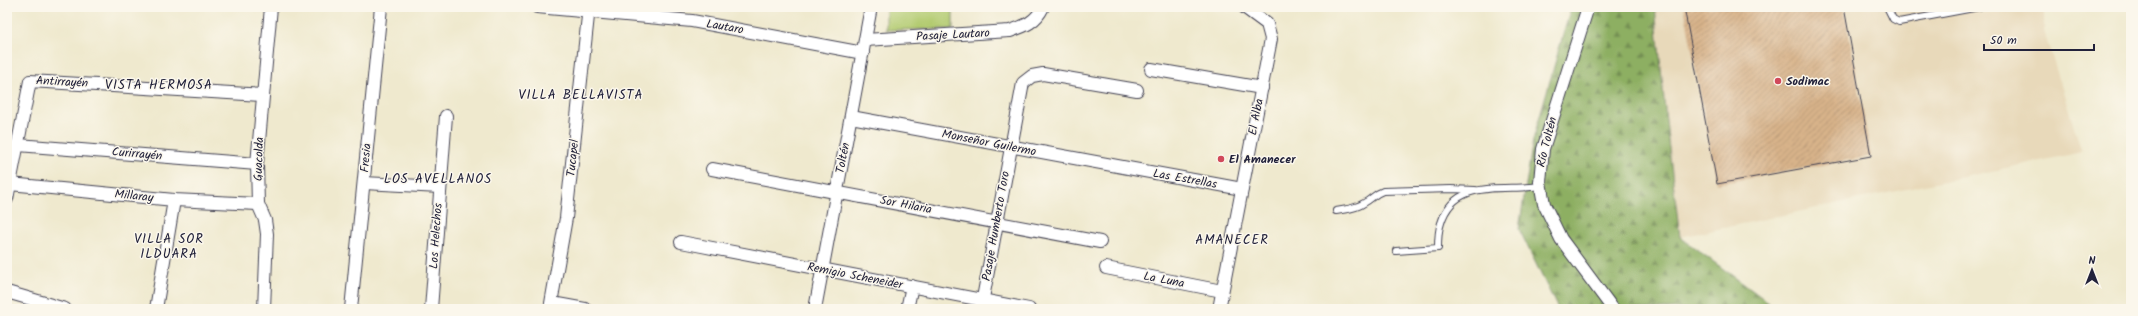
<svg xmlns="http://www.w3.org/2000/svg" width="2138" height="316" viewBox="0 0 2138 316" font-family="Kalam,sans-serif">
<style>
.built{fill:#e8d9ba}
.grass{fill:#b2cb70;stroke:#6a7656}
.forest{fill:url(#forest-firs);stroke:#58684e}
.building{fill:url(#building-hatch)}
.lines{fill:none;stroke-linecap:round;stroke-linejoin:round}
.lane-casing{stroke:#414051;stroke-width:8}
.street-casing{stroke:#414051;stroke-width:14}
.lane{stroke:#fff;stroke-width:6}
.street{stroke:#fff;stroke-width:12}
.poi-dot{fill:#d1495b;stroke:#fbf7ec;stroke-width:1.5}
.labels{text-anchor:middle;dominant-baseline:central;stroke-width:3;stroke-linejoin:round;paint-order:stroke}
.street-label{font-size:12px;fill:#22223b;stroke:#fbf7ec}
.poi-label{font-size:12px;font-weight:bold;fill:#22223b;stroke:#fbf7ec;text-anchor:start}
.neighbourhood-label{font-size:13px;letter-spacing:1px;fill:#22223b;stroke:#fbf7ec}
</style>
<defs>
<pattern id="forest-firs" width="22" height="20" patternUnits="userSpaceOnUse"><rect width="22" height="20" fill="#8daf62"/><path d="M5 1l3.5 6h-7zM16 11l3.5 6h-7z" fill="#738e52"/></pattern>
<pattern id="building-hatch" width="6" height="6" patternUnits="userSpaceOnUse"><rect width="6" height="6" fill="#d8b38a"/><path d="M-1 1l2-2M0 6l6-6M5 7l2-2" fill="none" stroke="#af9172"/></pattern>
</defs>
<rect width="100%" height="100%" fill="#fbf7ec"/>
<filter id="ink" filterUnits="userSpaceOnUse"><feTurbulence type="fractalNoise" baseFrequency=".025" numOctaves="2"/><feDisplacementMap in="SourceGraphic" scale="8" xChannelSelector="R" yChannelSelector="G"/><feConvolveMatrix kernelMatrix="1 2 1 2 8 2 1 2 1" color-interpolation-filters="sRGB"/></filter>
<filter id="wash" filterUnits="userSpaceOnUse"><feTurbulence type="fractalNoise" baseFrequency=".012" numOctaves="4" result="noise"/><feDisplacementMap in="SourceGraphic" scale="16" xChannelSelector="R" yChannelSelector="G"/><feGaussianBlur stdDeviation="0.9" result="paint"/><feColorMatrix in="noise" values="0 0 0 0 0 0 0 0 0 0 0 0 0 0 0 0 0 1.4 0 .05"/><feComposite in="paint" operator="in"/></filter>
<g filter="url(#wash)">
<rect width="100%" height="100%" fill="#efe9ce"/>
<polygon class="built" points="1655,7 2044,7 2044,31 2082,152 1680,237 1668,140"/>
<polygon class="grass" points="886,7 953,7 953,29 886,30"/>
<polygon class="forest" points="1571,7 1655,7 1668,140 1680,237 1768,302 1772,309 1558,309 1519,229 1533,140"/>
<g id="blocks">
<polygon class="building" points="1684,7 1844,7 1871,156 1717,184"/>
</g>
</g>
<g filter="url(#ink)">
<use href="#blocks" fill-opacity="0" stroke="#414051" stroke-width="1"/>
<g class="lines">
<g class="lane-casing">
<g id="lane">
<polyline points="1887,7 1893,19 1899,22 1979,7"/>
<path d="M1336 211C1346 209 1356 209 1364 203 1372 199 1374 194 1383 191L1451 189 1475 190"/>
<path d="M1396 251 1438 248C1438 240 1438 231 1441 223 1455 177 1505 192 1540 186"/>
</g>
</g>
<g class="street-casing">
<g id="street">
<polyline points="537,7 692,21 863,53"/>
<polyline points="1588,7 1543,149 1540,182 1544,204 1561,239 1613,309"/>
<path d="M865 40 1010 31C1025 26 1036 22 1043 7"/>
<polyline points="1151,69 1262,88"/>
<polyline points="851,117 1242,189"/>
<polyline points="18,145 257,164"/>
<polyline points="712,169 1100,242"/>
<polyline points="364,183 440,187"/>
<polyline points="10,184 174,200 258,204"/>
<polyline points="7,199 30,81 263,95"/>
<polyline points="681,242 1029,309"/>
<polyline points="1106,268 1222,291"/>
<polyline points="7,292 65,309"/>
<polyline points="552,303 585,309"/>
<polyline points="156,309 174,200"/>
<polyline points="264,309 267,234 265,220 258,204 257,164 271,7"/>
<polyline points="351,309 381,7"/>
<polyline points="431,309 446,116"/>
<polyline points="550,309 566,218 589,7"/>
<polyline points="815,309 871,7"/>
<polyline points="907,309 912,286"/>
<polyline points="981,309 1023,83 1032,76 1043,74 1137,90"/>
<polyline points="1219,309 1271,39 1267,24 1244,7"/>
</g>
</g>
<use href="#lane" class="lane"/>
<use href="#street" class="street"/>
</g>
</g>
<g class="poi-dot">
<circle cx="1778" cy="81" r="4"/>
<circle cx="1221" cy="159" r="4"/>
</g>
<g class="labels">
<g class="street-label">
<text transform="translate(725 27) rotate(10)">Lautaro</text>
<text transform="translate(953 35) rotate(-3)">Pasaje Lautaro</text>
<text transform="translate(62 82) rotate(3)">Antirrayén</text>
<text transform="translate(1256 117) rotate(-79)">El Alba</text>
<text transform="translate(1547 142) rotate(-76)">Río Toltén</text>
<text transform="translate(989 143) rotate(11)">Monseñor Guilermo</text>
<text transform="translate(137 154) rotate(5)">Curirrayén</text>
<text transform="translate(366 158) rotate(-85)">Fresia</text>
<text transform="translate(573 158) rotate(-84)">Tucapel</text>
<text transform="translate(843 158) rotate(-79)">Toltén</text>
<text transform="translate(259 159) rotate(-88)">Guacolda</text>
<text transform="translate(1185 179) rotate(10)">Las Estrellas</text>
<text transform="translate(134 196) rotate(6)">Millaray</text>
<text transform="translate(906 205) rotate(11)">Sor Hilaria</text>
<text transform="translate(996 226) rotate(-80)">Pasaje Humberto Toro</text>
<text transform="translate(436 236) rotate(-86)">Los Helechos</text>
<text transform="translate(855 276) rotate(11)">Remigio Scheneider</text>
<text transform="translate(1164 280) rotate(11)">La Luna</text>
</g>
<g class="poi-label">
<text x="1786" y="81">Sodimac</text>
<text x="1229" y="159">El Amanecer</text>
</g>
<g class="neighbourhood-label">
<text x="159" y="85">VISTA HERMOSA</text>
<text x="581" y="95">VILLA BELLAVISTA</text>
<text x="438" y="179">LOS AVELLANOS</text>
<text x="169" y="239">VILLA SOR<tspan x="169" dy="15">ILDUARA</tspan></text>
<text x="1232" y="240">AMANECER</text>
</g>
</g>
<rect width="2138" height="316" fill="none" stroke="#fbf7ec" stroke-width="24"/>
<g transform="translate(2092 270)" stroke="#fbf7ec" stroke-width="3" paint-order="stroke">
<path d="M0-3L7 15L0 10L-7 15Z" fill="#22223b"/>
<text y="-6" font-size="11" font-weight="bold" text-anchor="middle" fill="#22223b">N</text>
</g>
<path d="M1984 44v6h110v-6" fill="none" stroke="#22223b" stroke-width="2"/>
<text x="1990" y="44" font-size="12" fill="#22223b" stroke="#fbf7ec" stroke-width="3" paint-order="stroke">50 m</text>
</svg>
